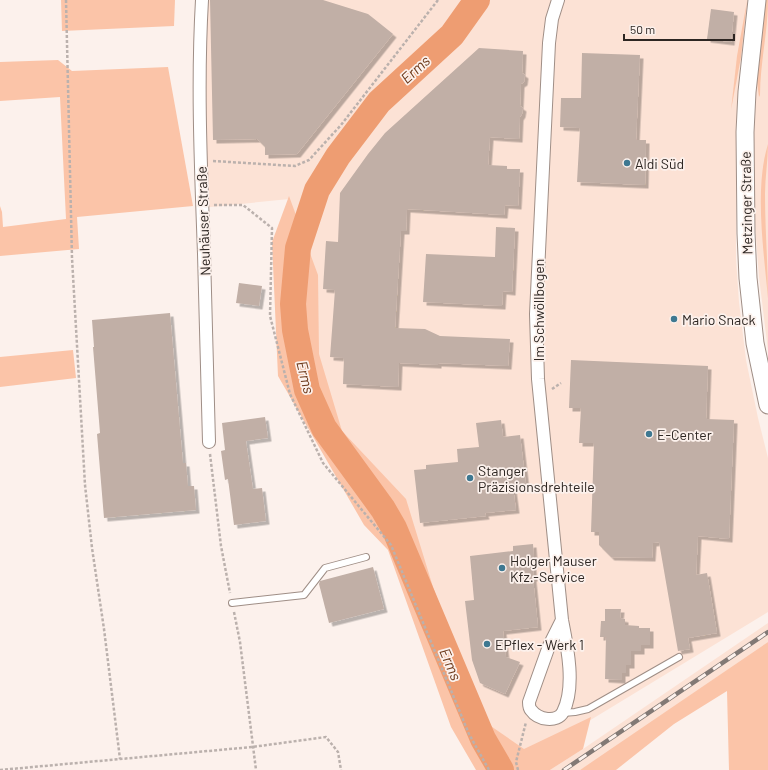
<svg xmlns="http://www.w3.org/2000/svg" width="768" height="770" viewBox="0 0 768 770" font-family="Barlow,sans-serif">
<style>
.built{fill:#fce2d5}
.green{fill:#fbc4a8}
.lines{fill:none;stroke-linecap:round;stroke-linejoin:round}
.river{stroke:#ee9d72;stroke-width:26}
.building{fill:#c1afa6;filter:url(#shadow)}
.lane-casing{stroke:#9f8e86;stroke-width:8}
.street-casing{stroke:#9f8e86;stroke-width:14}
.secondary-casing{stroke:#9f8e86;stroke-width:19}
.path{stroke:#bbb1ad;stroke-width:2.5;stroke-dasharray:3 2;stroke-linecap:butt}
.lane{stroke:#fff;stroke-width:6}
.street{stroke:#fff;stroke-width:12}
.secondary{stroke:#fff;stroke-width:17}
.rail-casing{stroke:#827975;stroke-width:4.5}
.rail{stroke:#fcf1ec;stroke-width:3;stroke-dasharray:9;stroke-linecap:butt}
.poi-dot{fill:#3e7891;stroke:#fcf1ec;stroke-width:1.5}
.labels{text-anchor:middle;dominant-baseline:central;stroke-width:3.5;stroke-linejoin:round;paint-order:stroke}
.poi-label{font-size:14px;fill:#2d2622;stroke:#fcf1ec;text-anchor:start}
.street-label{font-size:14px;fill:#2d2622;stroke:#fcf1ec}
.water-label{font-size:15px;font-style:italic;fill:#6c3819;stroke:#fcf1ec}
</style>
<defs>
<filter id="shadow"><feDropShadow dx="3.5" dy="3.5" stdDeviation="0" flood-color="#0004"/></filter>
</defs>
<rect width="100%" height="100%" fill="#fcf1ec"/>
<g class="built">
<polygon points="201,0 748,0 740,68 736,193 736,259 739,302 746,360 758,418 768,458 768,612 584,724 523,752 481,723 341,434 319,357 289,199 201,208"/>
<polygon points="768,0 768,351 759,277 754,211 752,157 754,93"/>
<polygon points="768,623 768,642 598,759 580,770 550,770 583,749"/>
</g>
<g class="green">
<polygon points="61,0 175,0 174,26 62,31"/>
<path d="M764 0H768C768 32 760 63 760 95L759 97 756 74Z"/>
<polygon points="747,1 741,57 731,110 737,56"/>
<polygon points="58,60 72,71 168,67 193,206 77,217 79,249 0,256 0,206 2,212 3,227 66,219 60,97 0,101 0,62"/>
<path d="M768 144C768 161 765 177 765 194 765 229 768 264 768 299 764 252 754 189 768 144Z"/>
<polygon points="289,196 318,275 319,354 342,431 406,499 433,587 482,720 524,749 591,717 583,749 550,770 476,770 451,727 388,550 364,525 278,376 272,242"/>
<polygon points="73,350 76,378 0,387 0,357"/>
<polygon points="768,642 768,770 729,770 727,691 674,724 616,770 580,770"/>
</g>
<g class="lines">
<polyline class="river" points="477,0 452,35 379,102 338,156 317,190 298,248 293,304 295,330 307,390 324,428 383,509 394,528 483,739 501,770"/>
</g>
<g class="building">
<polygon points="210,0 323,0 368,14 393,34 297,154 265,155 265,147 257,139 213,140"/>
<polygon points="711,9 734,12 731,42 707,39"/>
<polygon points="479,48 523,51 522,73 525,75 524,82 521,84 520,106 523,108 522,114 520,117 519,139 490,137 488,165 507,166 507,169 520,169 518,206 505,205 504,215 407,209 406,231 401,231 395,328 425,329 440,336 510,339 508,366 438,363 438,365 399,363 398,387 343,384 344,358 330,357 335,290 323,289 326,241 338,242 340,193 368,154 385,133"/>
<polygon points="582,53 640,55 636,140 646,140 645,185 577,182 580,128 560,127 561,98 581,98"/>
<polygon points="496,227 515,228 512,292 503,291 502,306 423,302 426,254 495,257"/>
<polygon points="239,283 262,286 259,306 236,303"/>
<polygon points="170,313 183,463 186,463 188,486 194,486 196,510 104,518 97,434 100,433 93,347 94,347 92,320"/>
<polygon points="571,360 708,366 706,419 734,420 729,539 698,536 696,575 707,573 717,633 688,638 690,649 678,651 659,542 653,543 652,558 611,557 599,545 599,532 591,532 594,443 579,443 581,408 569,408"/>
<polygon points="265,417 268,438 246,441 253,489 262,488 266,521 234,525 228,479 225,480 221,451 225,450 222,423"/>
<polygon points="501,420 503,437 520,435 526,485 513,487 516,510 485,513 486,516 420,523 414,470 426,469 426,465 458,462 457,449 479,447 476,423"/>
<polygon points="533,544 534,557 532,558 534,578 533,578 538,627 503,631 506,657 520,662 505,694 480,683 472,660 465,601 474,600 470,556 513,551 513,546"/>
<polygon points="373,567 384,609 329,623 319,584 320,581"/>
<polygon points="605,609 621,609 620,618 625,619 625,625 639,626 639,628 650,628 650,645 641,645 641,651 631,651 631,665 626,665 626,673 622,673 622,680 605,679 606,637 600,637 601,621 605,621"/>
</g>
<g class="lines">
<g class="lane-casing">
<g id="lane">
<polyline points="232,603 304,595 325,568 366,557"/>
<polyline points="563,713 575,712 588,709 679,657"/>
</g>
</g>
<g class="street-casing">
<g id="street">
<path d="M202 0C197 85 201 170 204 254 206 317 207 379 209 442"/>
<path d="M558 0 552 19 549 43 536 314 538 379 562 620C567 645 576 687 563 712 557 723 538 720 531 710 529 708 529 704 529 702L549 646 562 620"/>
</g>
</g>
<g class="secondary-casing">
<polyline id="secondary" points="757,0 747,92 745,132 746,233 748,278 755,343 768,405"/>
</g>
<g class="path">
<polyline points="66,0 72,258 85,485 92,548 104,629 120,759"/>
<polyline points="213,161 295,166 309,160 341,125 438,0"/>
<polyline points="214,205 243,205 272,228 270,316 290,394 323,463 391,545 469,734 489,770"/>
<polyline points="552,389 561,383"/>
<polyline points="210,454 221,546 230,593"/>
<polyline points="234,612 240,642 256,770"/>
<polyline points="0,770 252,747 326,737 338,752 341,770"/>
<polyline points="518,770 516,762 526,722"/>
</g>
<use href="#lane" class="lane"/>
<use href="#street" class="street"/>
<use href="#secondary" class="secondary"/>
<g class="rail-casing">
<polyline id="rail" points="564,770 768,632"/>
</g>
<use href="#rail" class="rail"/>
</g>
<g class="poi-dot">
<circle cx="627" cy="163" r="4"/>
<circle cx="674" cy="319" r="4"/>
<circle cx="649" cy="434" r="4"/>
<circle cx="470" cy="478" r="4"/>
<circle cx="502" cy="568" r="4"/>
<circle cx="487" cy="644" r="4"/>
</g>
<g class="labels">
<g class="poi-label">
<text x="635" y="163">Aldi Süd</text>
<text x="682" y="319">Mario Snack</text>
<text x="657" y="434">E-Center</text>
<text x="478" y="470">Stanger<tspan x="478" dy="16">Präzisionsdrehteile</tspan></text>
<text x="510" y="560">Holger Mauser<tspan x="510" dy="16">Kfz.-Service</tspan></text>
<text x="495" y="644">EPflex - Werk 1</text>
</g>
<g class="street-label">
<text transform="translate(746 203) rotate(-91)">Metzinger Straße</text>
<text transform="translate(203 221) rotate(-92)">Neuhäuser Straße</text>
<text transform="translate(538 310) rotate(-90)">Im Schwöllbogen</text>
</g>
<g class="water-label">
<text transform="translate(415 69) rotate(-42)">Erms</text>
<text transform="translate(306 377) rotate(76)">Erms</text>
<text transform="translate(451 664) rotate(67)">Erms</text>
</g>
</g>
<path d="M624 34v6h110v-6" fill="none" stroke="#2d2622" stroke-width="2"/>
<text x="630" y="34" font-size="12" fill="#2d2622" stroke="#fcf1ec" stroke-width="3" paint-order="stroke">50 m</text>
</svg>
